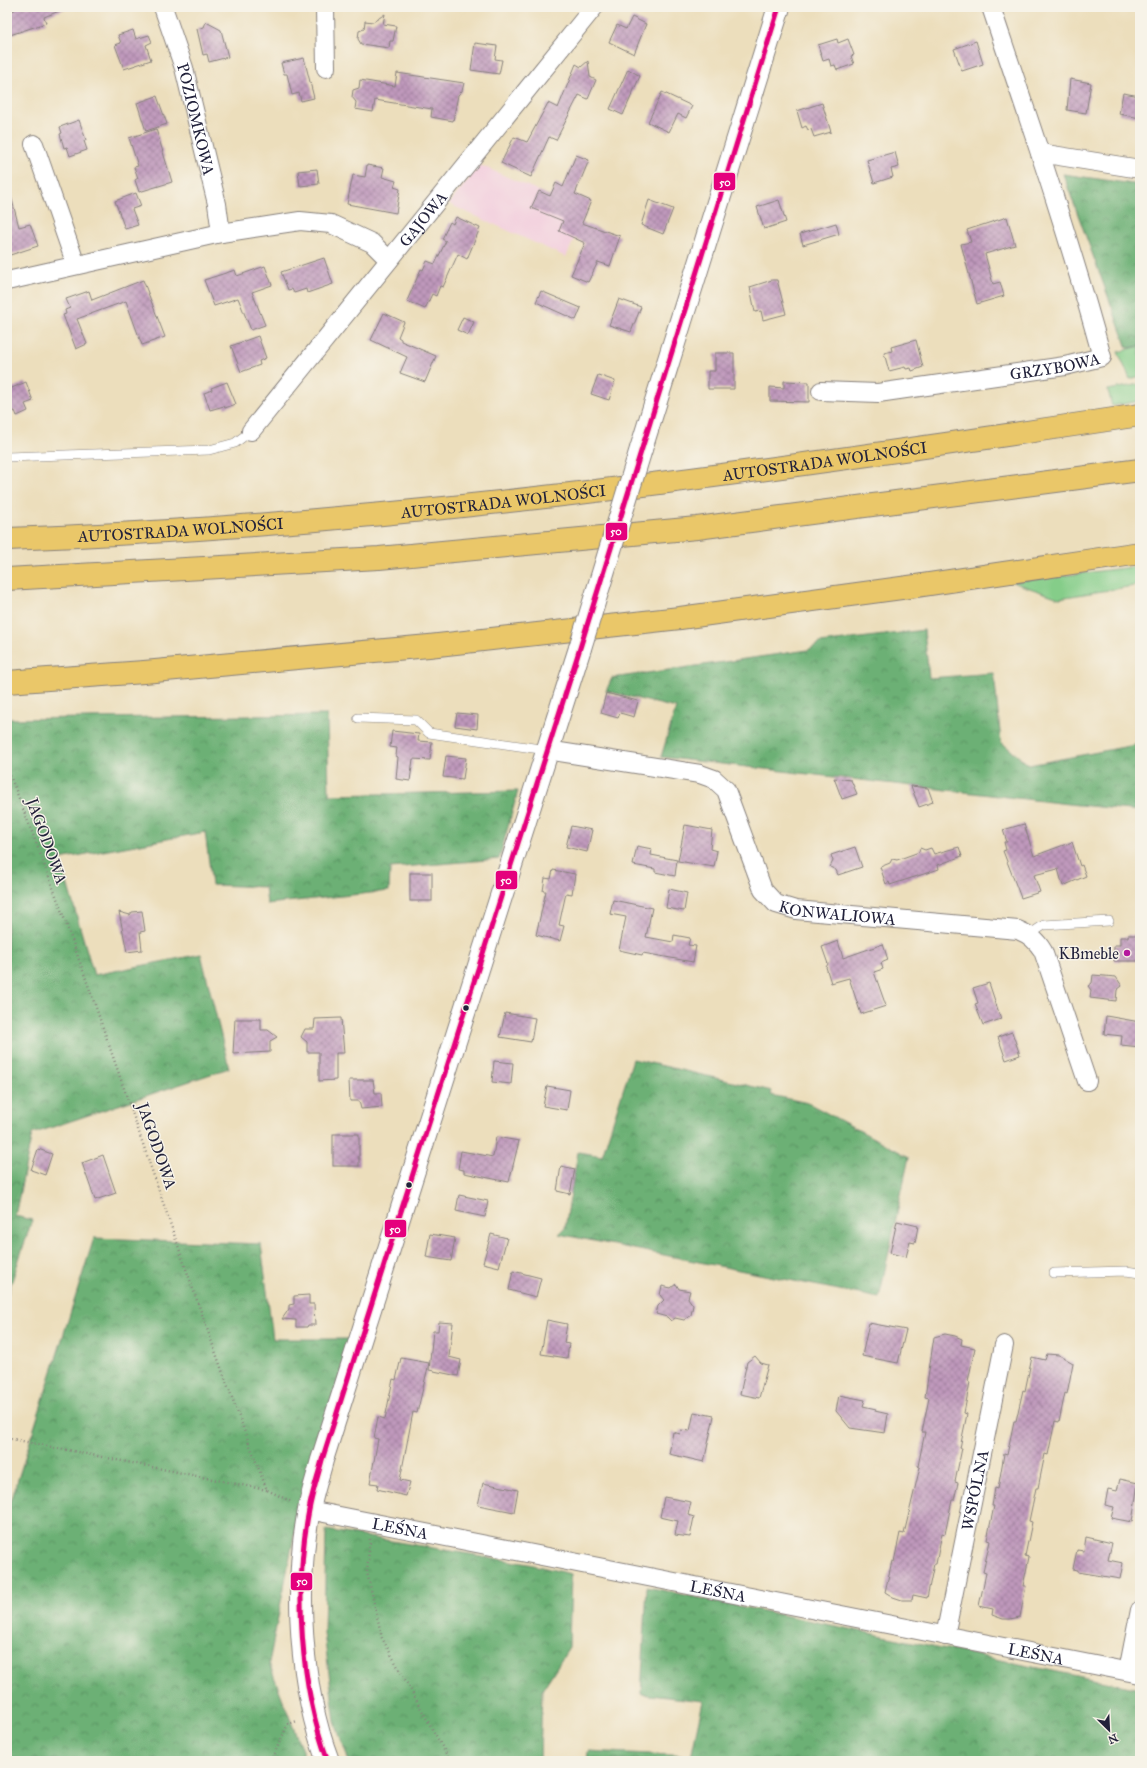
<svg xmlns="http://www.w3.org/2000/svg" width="1147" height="1768" viewBox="0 0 1147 1768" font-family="'IM FELL Great Primer',serif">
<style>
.built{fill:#f3cfde}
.green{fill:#85cd89;stroke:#547862}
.forest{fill:url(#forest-crowns);stroke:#476958}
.building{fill:url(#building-cross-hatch)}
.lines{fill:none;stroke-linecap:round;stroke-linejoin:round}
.service-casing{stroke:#87807c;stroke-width:10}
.minor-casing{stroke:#87807c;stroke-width:20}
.tertiary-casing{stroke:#87807c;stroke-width:24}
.primary-casing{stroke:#87807c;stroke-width:24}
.motorway-casing{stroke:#87807c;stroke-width:24}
.path{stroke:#87807c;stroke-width:2.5;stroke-dasharray:1 3;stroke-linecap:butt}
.service{stroke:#fff;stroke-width:9}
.minor{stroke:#fff;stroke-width:18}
.tertiary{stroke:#fff;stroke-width:22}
.primary{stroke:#eac769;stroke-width:22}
.motorway{stroke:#eac769;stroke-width:22}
.tertiary-bridge-casing{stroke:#87807c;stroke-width:24;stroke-linecap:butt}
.tertiary-bridge{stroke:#fff;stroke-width:22}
.bus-1-casing{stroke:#f7f3e8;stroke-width:8}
.bus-1{stroke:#e5007d;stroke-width:5}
.poi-dot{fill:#b5179e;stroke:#f7f3e8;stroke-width:1.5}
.bus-dot{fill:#22223b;stroke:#f7f3e8;stroke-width:1.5}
.labels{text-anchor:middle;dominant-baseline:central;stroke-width:3;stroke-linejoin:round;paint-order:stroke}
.street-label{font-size:16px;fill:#22223b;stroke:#f7f3e8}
.poi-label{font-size:16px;fill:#22223b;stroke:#f7f3e8;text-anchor:end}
.line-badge{stroke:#f7f3e8;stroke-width:1.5}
.badge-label{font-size:11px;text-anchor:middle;font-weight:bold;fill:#fff}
</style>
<defs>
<pattern id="forest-crowns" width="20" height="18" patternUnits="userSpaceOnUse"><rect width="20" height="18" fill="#6cb075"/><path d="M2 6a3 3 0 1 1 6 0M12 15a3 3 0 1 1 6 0" fill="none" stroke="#588f61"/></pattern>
<pattern id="building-cross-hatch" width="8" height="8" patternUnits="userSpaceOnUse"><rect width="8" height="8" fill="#bf99bc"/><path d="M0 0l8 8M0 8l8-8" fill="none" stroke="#9b7c9a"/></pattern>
</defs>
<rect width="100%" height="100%" fill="#f7f3e8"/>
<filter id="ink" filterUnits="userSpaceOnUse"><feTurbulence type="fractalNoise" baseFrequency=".025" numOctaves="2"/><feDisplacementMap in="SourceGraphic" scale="8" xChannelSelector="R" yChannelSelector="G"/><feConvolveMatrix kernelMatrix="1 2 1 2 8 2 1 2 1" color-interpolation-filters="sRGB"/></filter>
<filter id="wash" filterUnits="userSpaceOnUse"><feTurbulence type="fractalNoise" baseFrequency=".012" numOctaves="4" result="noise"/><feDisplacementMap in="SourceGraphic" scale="16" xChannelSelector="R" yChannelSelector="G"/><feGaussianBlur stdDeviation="0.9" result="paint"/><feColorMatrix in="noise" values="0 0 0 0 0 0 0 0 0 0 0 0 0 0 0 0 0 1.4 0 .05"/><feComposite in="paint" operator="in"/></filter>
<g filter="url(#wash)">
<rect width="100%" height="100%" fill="#ecdebc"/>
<polygon class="built" points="480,165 587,212 566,257 449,204"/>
<g class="green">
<polygon points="1140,346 1140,376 1130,379 1118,352"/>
<polygon points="1140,384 1140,401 1112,406 1108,390"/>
<polygon points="1140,566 1140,585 1059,598 1012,582"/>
</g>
<g class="forest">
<polygon points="1063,174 1140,185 1140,346 1127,348"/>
<polygon points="924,630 929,678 994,673 1001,742 1029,765 1140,744 1140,811 1068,804 661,757 676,708 606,691 612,678 808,650 820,643"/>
<polygon points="327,715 329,795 518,791 499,859 390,868 389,891 267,904 265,887 212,885 205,832 60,859 94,975 201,954 229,1068 32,1134 15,1216 32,1220 7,1296 7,719"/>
<polygon points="633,1059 772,1091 771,1095 808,1103 909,1157 879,1298 559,1234 565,1228 578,1152 602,1156"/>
<polygon points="94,1238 261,1244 273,1339 352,1339 300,1505 269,1663 306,1761 7,1761 7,1514"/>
<polygon points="326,1530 529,1564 571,1574 569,1648 542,1690 540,1761 349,1761 335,1722 324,1633"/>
<polygon points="647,1587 1140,1689 1140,1761 587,1761 588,1751 691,1756 703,1701 641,1694"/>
</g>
<g id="blocks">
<g class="building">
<polygon points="14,7 67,7 67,8 44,17 46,23 7,36 7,12 15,10"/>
<polygon points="385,14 383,24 396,26 393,41 390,41 389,48 361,44 358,39 359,31 364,29 365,21 373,22"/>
<polygon points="632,17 646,24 634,54 609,42 617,25 626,29"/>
<polygon points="206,22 221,30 228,57 209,62 207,54 203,55 197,29 204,27"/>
<polygon points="133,30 136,39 149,35 152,42 146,45 151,60 124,69 115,45 121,43 118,35"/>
<polygon points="837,39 838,43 848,39 854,55 851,56 854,64 837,70 835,65 831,66 829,59 823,61 818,45"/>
<polygon points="976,41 983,64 962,71 954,49"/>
<polygon points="475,43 497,46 495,59 502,60 499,74 471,70"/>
<polygon points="304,58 314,98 301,101 299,93 292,95 287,74 284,74 281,63"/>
<polygon points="588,61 590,77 596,80 588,99 579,95 556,140 549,137 531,177 501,163 514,137 527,142 548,103 558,108 576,64 581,67"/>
<polygon points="628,69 640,76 623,115 610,109"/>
<polygon points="397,73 464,83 462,91 458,95 453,121 431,117 432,109 375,100 373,112 355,109 356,102 352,97 353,90 359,88 360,80 395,86"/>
<polygon points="1070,79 1091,83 1086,113 1067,110"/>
<polygon points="662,92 692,106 686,118 678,114 669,132 648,122"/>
<polygon points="1123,93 1140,96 1140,118 1119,114"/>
<polygon points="157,96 167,124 146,131 137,103"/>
<polygon points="822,103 831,132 814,137 811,129 808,130 806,126 802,128 797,111"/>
<polygon points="79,120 86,140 84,141 87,150 70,156 67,147 64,148 60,134 62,133 60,127"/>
<polygon points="156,129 172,182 139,192 135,180 138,178 134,167 138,166 129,138"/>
<polygon points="895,152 899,167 891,169 893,177 874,183 867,160"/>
<polygon points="576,155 589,160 575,194 591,201 582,223 620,236 610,266 598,262 588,282 571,275 585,243 559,231 563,221 531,208 539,191 550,196 556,183 563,187"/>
<polygon points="367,165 384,168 382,177 396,181 394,187 400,189 396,213 347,204 353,175 365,177"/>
<polygon points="317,169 319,184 300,186 298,171"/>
<polygon points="136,193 141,206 132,209 138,225 125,229 115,201"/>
<polygon points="11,196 19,227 30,224 38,246 7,256 7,197"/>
<polygon points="649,200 673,209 663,234 641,225"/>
<polygon points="779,200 786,222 764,229 757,207"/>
<polygon points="456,217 480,228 467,259 458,254 443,287 440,286 436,296 432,294 425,309 407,301 421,269 423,270 427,261 435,264 446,241 442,239 450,222 453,224"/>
<polygon points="1007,217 1015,245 985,254 993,284 1000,282 1004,296 977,304 961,244 971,242 967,230"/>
<polygon points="836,223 839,234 803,245 800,234"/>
<polygon points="324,258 333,284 307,293 306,289 294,293 292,289 288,290 281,272"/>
<polygon points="265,266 272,285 252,292 265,325 251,330 238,298 214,306 204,280 235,270 237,276"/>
<polygon points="143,280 165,337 142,345 126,301 77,319 87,344 76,349 63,315 66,314 65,310 70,308 66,299 89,291 92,300"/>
<polygon points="772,280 777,280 786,314 763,320 761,311 755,312 750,287"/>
<polygon points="541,291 581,308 576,320 536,302"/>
<polygon points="619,299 641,307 631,332 609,325"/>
<polygon points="384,313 404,322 398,337 401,339 401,341 436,356 425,382 400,373 407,357 371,340"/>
<polygon points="463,317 474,322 468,335 457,330"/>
<polygon points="258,336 266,358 259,361 260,365 241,372 231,346"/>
<polygon points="916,340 923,367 912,371 911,368 906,369 905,367 889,371 884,353 892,351 891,347"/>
<polygon points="715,353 734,353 734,389 708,389 708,371 715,371"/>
<polygon points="598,375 615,381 609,400 591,394"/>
<polygon points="784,381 809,382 809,402 770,401 770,387 784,388"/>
<polygon points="26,382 33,401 25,404 28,411 17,416 15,411 7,414 7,390"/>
<polygon points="227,382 236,404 225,408 224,406 210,410 204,393 212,390 211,388"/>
<polygon points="606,693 638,701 634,717 620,713 618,718 601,713"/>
<polygon points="457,713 478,715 477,729 455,726"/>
<polygon points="392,731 419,734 418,741 432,742 430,760 413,759 410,781 396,779 398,757 396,756 397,748 390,747"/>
<polygon points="446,756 466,758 463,779 443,777"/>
<polygon points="834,778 851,780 857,794 842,799"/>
<polygon points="911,786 928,788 933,802 919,807"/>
<polygon points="1024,824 1034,856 1072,842 1080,866 1082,865 1086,876 1063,886 1058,869 1034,875 1040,892 1021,898 1003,851 1006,850 1004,842 1007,842 1003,830"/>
<polygon points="685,825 712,830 710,849 717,851 714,867 678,861"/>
<polygon points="571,826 592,830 587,852 566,847"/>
<polygon points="637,846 652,849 651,855 677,860 675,876 655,872 655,869 633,865"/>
<polygon points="855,847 862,867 838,875 836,870 830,867 833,861 831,855"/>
<polygon points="959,847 962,856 938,865 939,869 890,885 889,882 886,884 880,867 890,863 892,859 897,860 919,852 920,848 925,850 931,848 934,854"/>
<polygon points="553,870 575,874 572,894 566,893 559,925 564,926 560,941 536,935 546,891 543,891 545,878 551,879"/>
<rect x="410" y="873" width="22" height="28"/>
<polygon points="669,889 687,893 684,911 666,908"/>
<polygon points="613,900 652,908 646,937 673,942 674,935 690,938 688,945 696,946 693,962 643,953 642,955 619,950 626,917 610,914"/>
<polygon points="142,911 145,931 140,932 142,950 127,952 119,912 130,915 132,912"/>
<polygon points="1128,935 1140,935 1140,961 1114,961 1114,945 1120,945 1120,937 1128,937"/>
<polygon points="838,941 843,958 883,944 888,960 881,963 883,969 874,972 886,1006 861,1014 849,978 831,983 826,967 828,964 822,947"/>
<polygon points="1093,975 1116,977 1122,986 1117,990 1116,1001 1090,998 1091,990 1088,986 1092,983"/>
<polygon points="989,983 1001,1019 983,1025 975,1004 978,1003 973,988"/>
<polygon points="505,1013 535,1018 531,1042 500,1037"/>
<polygon points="1106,1016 1140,1022 1140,1047 1121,1045 1122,1036 1104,1034"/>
<polygon points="341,1018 344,1053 336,1053 336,1080 319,1081 319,1052 307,1052 307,1042 301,1037 305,1029 314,1029 315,1019"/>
<polygon points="235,1019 261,1019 261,1030 268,1030 277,1037 270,1041 270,1052 233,1054"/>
<polygon points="1012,1032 1020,1055 1006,1060 998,1037"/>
<polygon points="494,1061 513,1063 511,1084 492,1082"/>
<polygon points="349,1080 373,1080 375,1093 381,1093 382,1107 361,1109 359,1101 350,1101"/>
<polygon points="547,1086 570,1090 567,1110 543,1106"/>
<rect x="333" y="1134" width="26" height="32"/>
<polygon points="496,1137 519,1141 509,1182 464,1173 464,1170 458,1169 461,1151 493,1157"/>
<polygon points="38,1149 52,1154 45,1175 31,1170"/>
<polygon points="103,1155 116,1193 95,1200 82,1163"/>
<polygon points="561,1166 575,1169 570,1194 557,1191"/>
<polygon points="459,1195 488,1201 485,1217 456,1211"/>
<polygon points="897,1221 918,1226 915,1243 910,1242 906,1257 890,1253"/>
<polygon points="430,1234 455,1238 451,1261 426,1257"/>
<polygon points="491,1234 507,1238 499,1267 483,1263"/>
<polygon points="513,1271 541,1278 536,1297 509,1290"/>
<polygon points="676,1284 679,1289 690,1291 688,1298 693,1305 691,1315 684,1320 675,1318 671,1321 667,1317 656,1314 658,1306 664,1300 660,1295 662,1286 671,1288"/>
<polygon points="309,1295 309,1304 314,1304 315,1325 308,1325 307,1327 296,1327 296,1320 282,1319 289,1309 289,1305 294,1304 294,1296"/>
<polygon points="547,1320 567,1324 564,1343 569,1344 567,1358 541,1354"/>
<polygon points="439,1322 453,1323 449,1357 461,1360 458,1376 429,1370 433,1331 438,1331"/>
<polygon points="869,1323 906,1330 898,1363 862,1356"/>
<polygon points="945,1334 955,1336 962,1339 961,1345 975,1348 968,1381 970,1382 964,1413 967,1414 960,1448 962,1448 955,1482 958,1483 954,1500 952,1500 945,1534 942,1533 936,1564 934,1564 927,1598 913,1595 912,1600 902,1600 893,1597 885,1592 892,1561 894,1562 900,1533 904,1534 920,1467 918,1466 925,1432 922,1432 929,1398 925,1397 934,1337"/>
<polygon points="1047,1354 1059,1355 1073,1363 1067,1394 1065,1393 1059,1422 1055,1421 1048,1455 1045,1454 1038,1488 1036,1488 1029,1521 1032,1522 1025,1556 1029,1557 1023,1586 1026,1586 1020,1617 1010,1619 1003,1619 992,1615 993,1609 979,1606 986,1573 983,1572 990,1541 987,1540 994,1506 992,1506 995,1488 998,1489 1004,1454 1007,1455 1014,1421 1016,1421 1023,1390 1025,1391 1032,1357 1045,1360"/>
<polygon points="755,1356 761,1363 768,1365 759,1398 740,1394 747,1362"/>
<polygon points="401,1358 429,1363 417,1413 413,1412 400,1480 410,1482 406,1496 377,1489 378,1484 370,1483 378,1439 374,1438 378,1417 385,1419 393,1379 396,1380"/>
<polygon points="839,1395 865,1400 863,1406 876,1409 875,1411 888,1414 885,1433 850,1428 836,1411"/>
<polygon points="694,1412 714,1416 704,1462 669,1454 673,1432 680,1434 681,1430 690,1431"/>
<polygon points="1120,1479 1138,1483 1132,1522 1111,1518 1114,1507 1105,1505 1108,1489 1117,1491"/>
<polygon points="483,1483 518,1490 514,1512 478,1505"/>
<polygon points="664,1497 691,1502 688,1515 694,1517 690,1537 675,1535 678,1521 660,1517"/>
<polygon points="1086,1537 1112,1543 1108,1560 1123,1563 1120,1579 1078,1572 1078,1570 1073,1569 1077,1550 1084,1551"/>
</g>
</g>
</g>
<g filter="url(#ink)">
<use href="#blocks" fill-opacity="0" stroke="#87807c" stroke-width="1"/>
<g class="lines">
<g class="service-casing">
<g id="service">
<polyline points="7,457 209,450 235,443 251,431"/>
<polyline points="358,718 416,720 429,733 547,750"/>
<polyline points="1029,935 1044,925 1109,921"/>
<polyline points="1054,1273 1126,1271 1140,1273"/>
</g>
</g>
<g class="minor-casing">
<g id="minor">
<path id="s1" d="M163 7 184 68 217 204 221 233"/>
<polyline points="325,7 326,68"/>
<polyline points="34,144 76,265"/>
<polyline points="1040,153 1140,169"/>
<polyline points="7,281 221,233 300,221 331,224 372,243 389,260"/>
<path id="s2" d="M821 391 878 393 1065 366 1102 357C1070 239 1030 123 991 7"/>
<path id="s3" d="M251 431 594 7"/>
<path id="s4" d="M547 750 700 774 714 779 726 790 763 890 776 904 796 910 1018 930C1030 935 1036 940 1043 951L1087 1081"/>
<path id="s5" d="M309 1510 1140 1674"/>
<path id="s6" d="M945 1636 1004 1345"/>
<polyline points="1128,1671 1140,1610"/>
</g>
</g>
<g class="tertiary-casing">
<g id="tertiary">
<polyline points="641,449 779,7"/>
<path d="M328 1761C300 1687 294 1588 309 1510 312 1493 318 1476 322 1460L580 648"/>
</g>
</g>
<g class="primary-casing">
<polyline id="primary" points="7,682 144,672 429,646 680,618 916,586 1140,553"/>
</g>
<g class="motorway-casing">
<g id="motorway">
<path id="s7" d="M7 539C387 526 764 472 1140 415"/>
<polyline points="7,579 379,558 697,528 1140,470"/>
</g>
</g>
<g class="path">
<path d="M7 768C102 1005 174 1252 267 1490L292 1502"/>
<polyline points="7,1438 267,1490"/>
<polyline points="7,1447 10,1438"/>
<polyline points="370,1539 367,1572 382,1638 450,1761"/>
<polyline points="271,1761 288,1724 297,1721"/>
</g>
<use href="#service" class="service"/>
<use href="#minor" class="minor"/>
<use href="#tertiary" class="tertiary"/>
<use href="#primary" class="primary"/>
<use href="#motorway" class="motorway"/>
<g class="tertiary-bridge-casing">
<polyline id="tertiary-bridge" points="580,648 641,449"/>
</g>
<use href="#tertiary-bridge" class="tertiary-bridge"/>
<g class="bus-1-casing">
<path id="bus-1" d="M328 1761C300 1687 294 1588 309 1510 312 1493 318 1476 322 1460L580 648 779 7"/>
</g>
<use href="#bus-1" class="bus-1"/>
</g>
</g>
<circle class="poi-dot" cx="1127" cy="953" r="4"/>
<g class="bus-dot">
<circle cx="466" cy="1008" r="3.5"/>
<circle cx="409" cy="1185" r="3.5"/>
</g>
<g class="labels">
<g class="street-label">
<text stroke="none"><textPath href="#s1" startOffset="117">POZIOMKOWA</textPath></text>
<text stroke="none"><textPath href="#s3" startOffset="273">GAJOWA</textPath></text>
<text stroke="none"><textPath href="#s2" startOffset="236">GRZYBOWA</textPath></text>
<text stroke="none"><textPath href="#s7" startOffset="822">AUTOSTRADA WOLNOŚCI</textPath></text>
<text stroke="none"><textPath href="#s7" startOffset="498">AUTOSTRADA WOLNOŚCI</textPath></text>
<text stroke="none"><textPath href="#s7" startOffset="174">AUTOSTRADA WOLNOŚCI</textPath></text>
<text transform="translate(47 841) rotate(70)">JAGODOWA</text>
<text stroke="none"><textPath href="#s4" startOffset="374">KONWALIOWA</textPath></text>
<text transform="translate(157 1146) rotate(71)">JAGODOWA</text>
<text stroke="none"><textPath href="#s6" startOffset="149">WSPÓLNA</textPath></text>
<text stroke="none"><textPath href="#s5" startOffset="93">LEŚNA</textPath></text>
<text stroke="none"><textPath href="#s5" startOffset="417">LEŚNA</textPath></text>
<text stroke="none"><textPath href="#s5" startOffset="741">LEŚNA</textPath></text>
</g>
<g class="poi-label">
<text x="1119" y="953">KBmeble</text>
</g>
</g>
<g class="line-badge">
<rect x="713" y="172" width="23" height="19" rx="4" fill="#e5007d"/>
<rect x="605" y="522" width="23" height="19" rx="4" fill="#e5007d"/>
<rect x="495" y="870" width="23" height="20" rx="4" fill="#e5007d"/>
<rect x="384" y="1219" width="23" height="19" rx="4" fill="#e5007d"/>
<rect x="290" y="1572" width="23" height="19" rx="4" fill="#e5007d"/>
</g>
<g class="badge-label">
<text x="725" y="186">50</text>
<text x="616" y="535">50</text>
<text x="506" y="884">50</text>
<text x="395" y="1233">50</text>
<text x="302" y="1585">50</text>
</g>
<rect width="1147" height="1768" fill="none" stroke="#f7f3e8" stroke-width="24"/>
<g transform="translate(1109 1730) rotate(156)" stroke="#f7f3e8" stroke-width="3" paint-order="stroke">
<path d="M0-3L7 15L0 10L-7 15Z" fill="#22223b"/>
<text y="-6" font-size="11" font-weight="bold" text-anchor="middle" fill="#22223b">N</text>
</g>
</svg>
